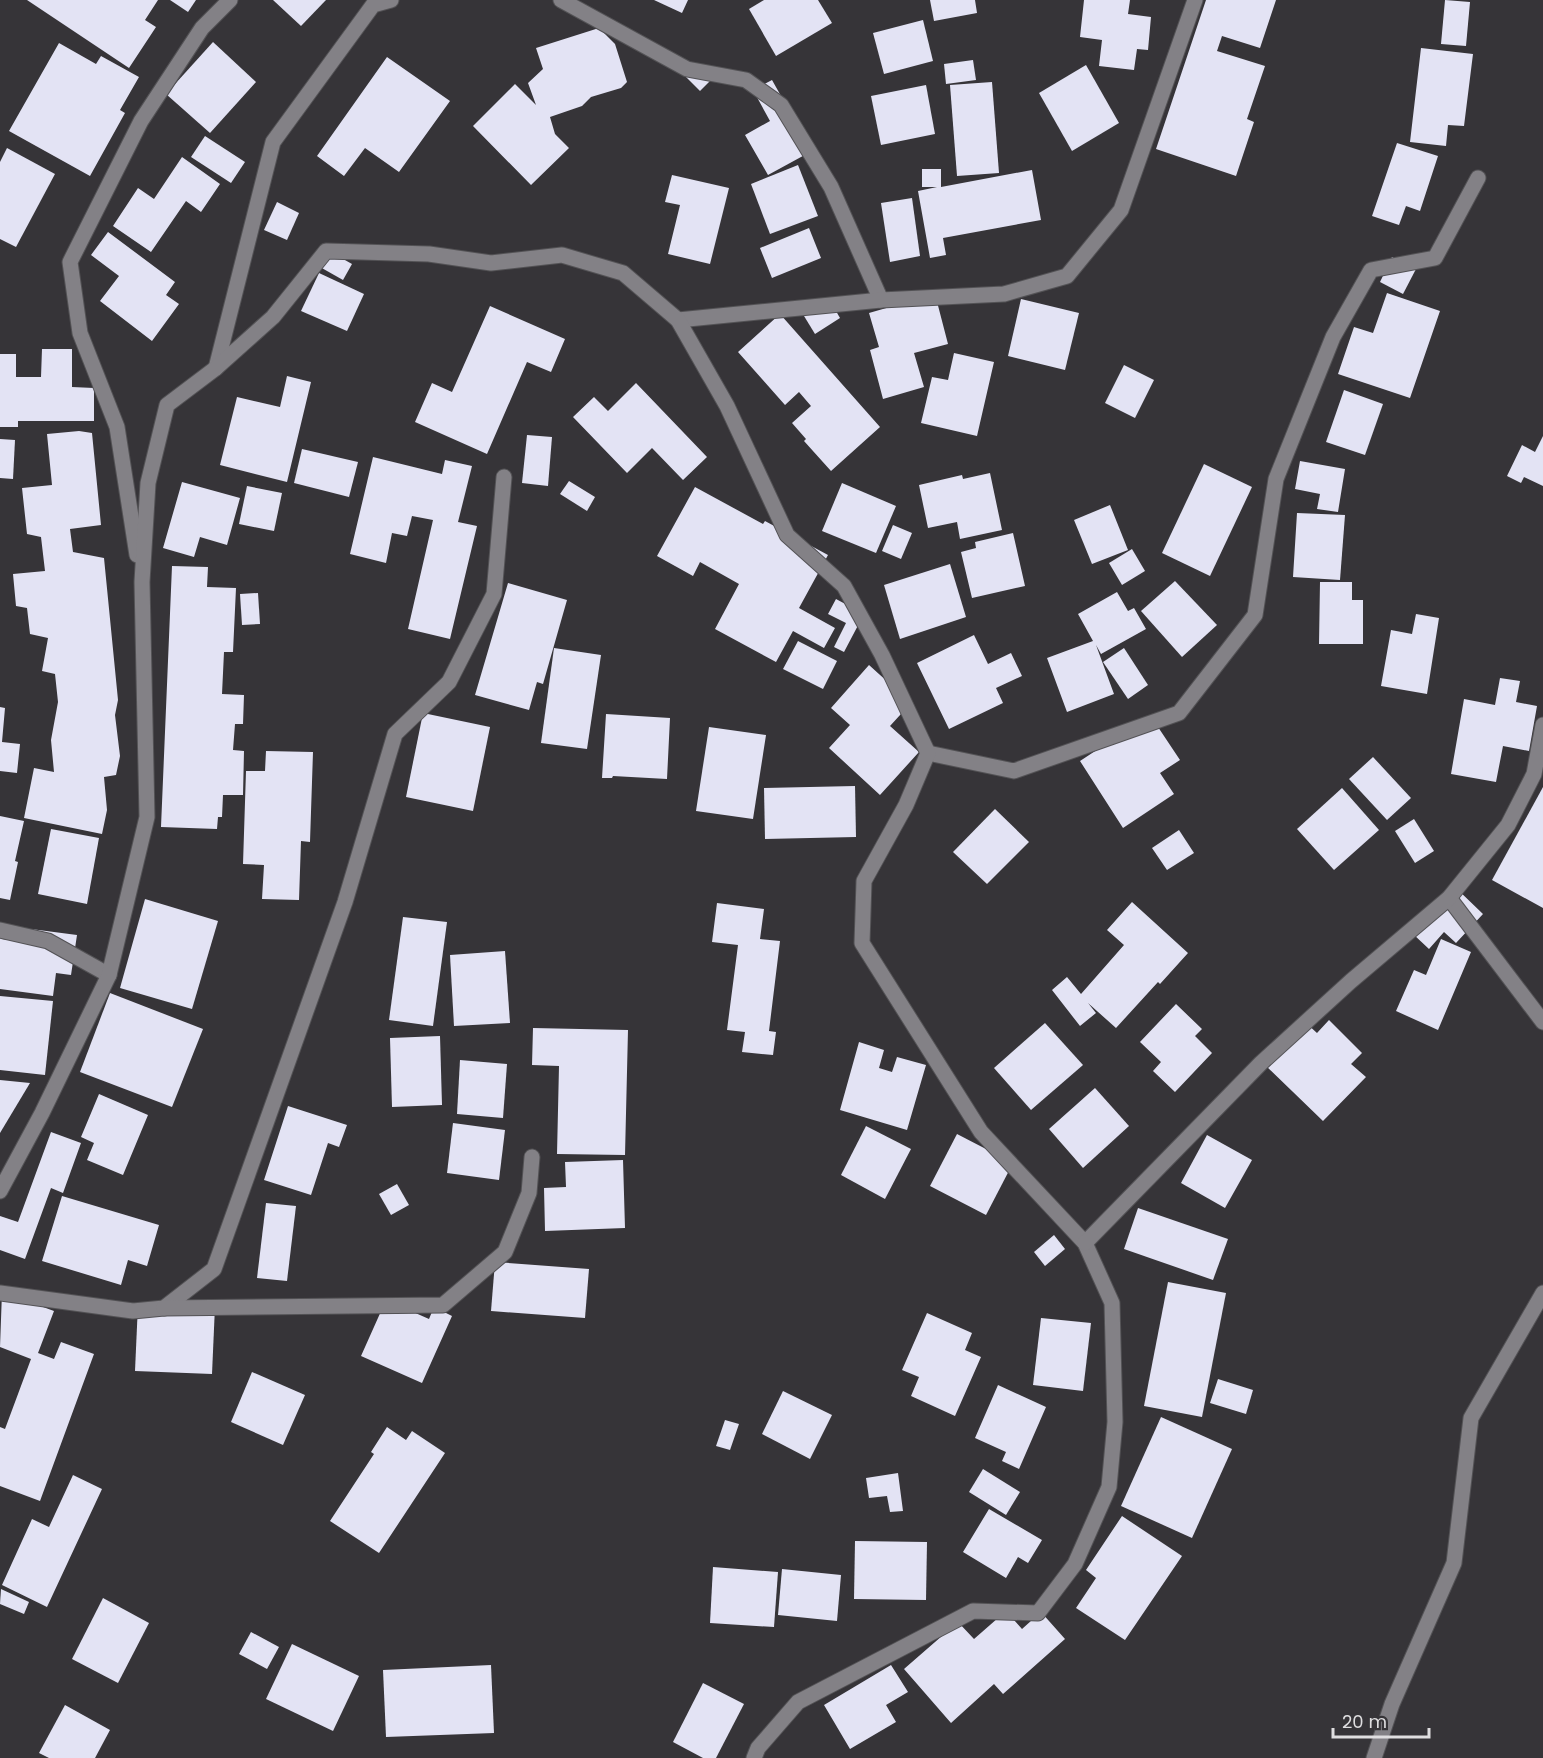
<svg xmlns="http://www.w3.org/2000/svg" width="1543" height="1758" viewBox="0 0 1543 1758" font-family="Poppins,sans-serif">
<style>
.building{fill:#e3e3f4}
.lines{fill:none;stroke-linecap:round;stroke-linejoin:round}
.minor-casing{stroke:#535255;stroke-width:17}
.minor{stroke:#838186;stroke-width:15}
</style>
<rect width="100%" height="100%" fill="#363438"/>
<g class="building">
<polygon points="27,0 158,0 145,20 156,27 129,68"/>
<polygon points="170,0 196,0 188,12"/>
<polygon points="273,0 326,0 301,26"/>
<polygon points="654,0 688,0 682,13"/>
<polygon points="764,0 818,0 832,23 776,56 749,9"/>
<polygon points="930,0 975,0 977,13 934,21"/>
<polygon points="1084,0 1130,0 1128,14 1151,17 1148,50 1137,49 1134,70 1099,66 1102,40 1080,37"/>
<polygon points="1206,0 1276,0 1260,48 1222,36 1217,51 1265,66 1247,119 1254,122 1236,176 1156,149"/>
<polygon points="1445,0 1470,2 1466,46 1441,44"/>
<polygon points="923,20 933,61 884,74 873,33"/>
<polygon points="599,28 615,44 627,82 621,88 591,97 582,106 550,117 555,134 569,148 531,185 473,126 515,84 536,105 528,83 543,69 536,48"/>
<polygon points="213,42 256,82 210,133 166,94"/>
<polygon points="59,43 96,64 101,56 139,77 120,110 125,113 90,176 9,131"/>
<polygon points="1421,48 1473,54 1464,126 1448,125 1446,146 1410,142"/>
<polygon points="387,57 450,101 399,172 365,148 344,176 317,156"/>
<polygon points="973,60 976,80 946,84 944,64"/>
<polygon points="701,64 714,77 700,91 686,77"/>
<polygon points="1086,65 1119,123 1072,151 1039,93"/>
<polygon points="772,80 812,151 768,175 745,135 770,121 753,90"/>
<polygon points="992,82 999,173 957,176 950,85"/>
<polygon points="926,85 935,134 881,145 871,96"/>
<polygon points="205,136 245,162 231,183 191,157"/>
<polygon points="1397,143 1438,156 1420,211 1406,206 1399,225 1372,216"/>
<polygon points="7,148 55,174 16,247 0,239 0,162"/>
<polygon points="182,157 220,184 201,212 186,201 151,252 113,226 138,188 154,199"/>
<polygon points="798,165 818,216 770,234 751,184"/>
<polygon points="922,169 941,169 941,187 1032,170 1041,220 943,238 946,255 930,258 918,191 937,187 922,187"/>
<polygon points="672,175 729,188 710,264 668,254 680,205 665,202"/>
<polygon points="912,198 920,256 890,262 881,203"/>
<polygon points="277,202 299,213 287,240 264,230"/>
<polygon points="809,228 821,258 772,278 760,248"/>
<polygon points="108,232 175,282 166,295 179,304 152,341 100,301 119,276 91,255"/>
<polygon points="329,251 352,264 343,280 320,267"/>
<polygon points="1392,257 1416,269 1403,294 1380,282"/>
<polygon points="319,273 364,294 347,331 301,311"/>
<polygon points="1387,293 1440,311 1410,398 1338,374 1354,327 1373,333"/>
<polygon points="935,294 948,344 914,353 924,387 883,399 870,350 879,347 869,313"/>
<polygon points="829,299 840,318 815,334 804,316"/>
<polygon points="1021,299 1079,313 1065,370 1008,356"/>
<polygon points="490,306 565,339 551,372 527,362 487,454 415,422 432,383 452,392"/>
<polygon points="780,314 880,427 831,471 804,441 806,439 792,423 811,406 799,392 785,405 738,352"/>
<polygon points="42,349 72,349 72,387 94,388 94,421 18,421 18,427 0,427 0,354 16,354 16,377 41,377"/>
<polygon points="954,353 994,362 977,436 921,423 932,377 948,380"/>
<polygon points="1124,365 1154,380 1135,418 1105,403"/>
<polygon points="287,376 311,382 287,482 220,465 237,397 280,407"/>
<polygon points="636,383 707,457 683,480 652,448 627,473 573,417 594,397 608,411"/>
<polygon points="1344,390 1383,404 1365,455 1326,442"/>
<polygon points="79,431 92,433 101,525 70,529 73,552 104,558 118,700 115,715 120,756 116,775 104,777 107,810 102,834 24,818 34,768 54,772 51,740 58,702 55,674 42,671 48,638 30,634 27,608 16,606 13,574 45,571 41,537 27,534 22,488 52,485 47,434"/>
<polygon points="527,435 552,437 548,486 522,483"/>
<polygon points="1543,436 1543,486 1524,477 1521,483 1507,476 1522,445 1535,452"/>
<polygon points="0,439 15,440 13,479 0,478"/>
<polygon points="302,449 358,462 349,497 294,483"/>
<polygon points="373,457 442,474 445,460 472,466 458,522 477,526 450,639 408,629 433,520 412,516 407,536 392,533 386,563 350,554"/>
<polygon points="1300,461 1345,469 1338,512 1317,509 1320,494 1295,489"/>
<polygon points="1204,464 1252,487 1210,576 1162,553"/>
<polygon points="990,473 1002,530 960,539 957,522 928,528 919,485 962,475 963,479"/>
<polygon points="569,481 595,497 587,511 560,494"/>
<polygon points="182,482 240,498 227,545 200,537 194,557 163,548"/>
<polygon points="842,483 896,506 876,553 822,531"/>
<polygon points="247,486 282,493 274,531 239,524"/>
<polygon points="695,487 763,524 765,521 828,555 799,608 835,628 824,648 793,631 776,662 715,629 739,584 700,562 693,576 657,556"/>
<polygon points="1110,505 1128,550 1092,564 1074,520"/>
<polygon points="1297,513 1345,515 1340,580 1293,577"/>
<polygon points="893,525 912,533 901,559 882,551"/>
<polygon points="1013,533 1025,586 972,598 961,552 976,548 975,542"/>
<polygon points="1132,549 1145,571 1122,585 1109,563"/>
<polygon points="950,564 966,617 900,639 884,585"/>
<polygon points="172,566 208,567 207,587 236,588 233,652 224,652 222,694 244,695 243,724 235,724 233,750 244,751 243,795 223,795 222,817 218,817 217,829 161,827"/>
<polygon points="1175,581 1217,625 1182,657 1141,611"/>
<polygon points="1320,582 1352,582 1352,600 1363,600 1363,644 1319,644"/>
<polygon points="508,583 567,600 543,684 537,682 529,710 475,695"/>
<polygon points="1117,592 1128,611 1134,608 1146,629 1101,654 1096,645 1114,694 1067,712 1047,658 1093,641 1078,614"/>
<polygon points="258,593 260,624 242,625 240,594"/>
<polygon points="836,599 864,614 844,652 834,647 846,623 828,614"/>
<polygon points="1416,614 1439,618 1427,694 1381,686 1391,630 1412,634"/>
<polygon points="974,635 988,664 1011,653 1022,676 996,688 1003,703 949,729 917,663"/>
<polygon points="798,641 837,661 823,689 783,669"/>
<polygon points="554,648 601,655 587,749 541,743"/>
<polygon points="1124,648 1148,685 1128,699 1103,662"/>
<polygon points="869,665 911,703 890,726 919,752 880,795 829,748 850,725 831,708"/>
<polygon points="1500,678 1520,681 1516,702 1537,706 1529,751 1503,746 1496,782 1451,774 1464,699 1495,705"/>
<polygon points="0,707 5,708 2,742 20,744 17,773 0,771"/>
<polygon points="423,713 490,727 473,811 406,797"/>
<polygon points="606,714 670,718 667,779 613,776 612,778 602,778"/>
<polygon points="1150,715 1180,760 1160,773 1174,794 1123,828 1080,761"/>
<polygon points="709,727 766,735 753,819 696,811"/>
<polygon points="266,751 313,752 310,842 301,841 299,900 262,899 264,865 243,864 246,771 265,771"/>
<polygon points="1373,757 1411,798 1387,820 1349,779"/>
<polygon points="855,786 856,837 765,839 764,788"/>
<polygon points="1543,787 1543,908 1492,880"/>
<polygon points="1342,788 1379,830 1334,870 1297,829"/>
<polygon points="995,809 1029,842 987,884 953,852"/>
<polygon points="0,816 24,821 15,861 18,862 10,900 0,898"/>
<polygon points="1414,819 1434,851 1415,863 1395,831"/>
<polygon points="51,829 99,838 87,904 38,894"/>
<polygon points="1179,830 1194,853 1167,870 1152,848"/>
<polygon points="1456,888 1483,914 1456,943 1444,932 1429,949 1413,934"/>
<polygon points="145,899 218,921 192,1009 120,988"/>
<polygon points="1132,902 1188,953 1160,984 1158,982 1116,1028 1088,1003 1096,1013 1080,1026 1052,990 1067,977 1081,994 1124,945 1107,930"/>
<polygon points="717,903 764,909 760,939 780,941 769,1031 776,1032 773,1055 742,1052 745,1032 727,1030 738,945 712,942"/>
<polygon points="403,917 447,922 433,1026 389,1020"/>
<polygon points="0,923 4,923 2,939 29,943 31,929 77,935 71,975 56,973 53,996 0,989"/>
<polygon points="1441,939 1471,952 1438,1030 1396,1011 1414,970 1426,975"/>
<polygon points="505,951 510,1023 454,1026 450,955"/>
<polygon points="110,993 203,1029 172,1107 80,1072"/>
<polygon points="0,996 53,1001 45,1075 0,1070"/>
<polygon points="1176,1004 1202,1029 1195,1036 1212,1053 1175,1092 1153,1071 1161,1062 1140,1042"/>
<polygon points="1329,1020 1362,1053 1351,1064 1366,1077 1323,1121 1265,1065 1306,1023 1317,1033"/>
<polygon points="1045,1023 1083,1065 1031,1110 994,1068"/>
<polygon points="533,1028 628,1030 625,1155 557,1154 559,1066 532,1065"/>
<polygon points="440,1036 442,1105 392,1107 390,1038"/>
<polygon points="859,1042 884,1050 879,1068 892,1072 897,1057 926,1065 907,1130 840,1110"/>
<polygon points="460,1060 507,1064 503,1118 457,1114"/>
<polygon points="0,1080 30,1083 0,1133"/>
<polygon points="1095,1088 1129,1126 1083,1168 1049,1129"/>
<polygon points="99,1094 148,1115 123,1175 87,1160 94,1143 81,1137"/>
<polygon points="288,1106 347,1125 339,1147 328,1143 311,1195 264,1180"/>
<polygon points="453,1123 505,1130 499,1180 447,1173"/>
<polygon points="866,1126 911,1149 885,1199 841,1175"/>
<polygon points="51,1132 81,1143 63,1193 51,1188 25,1259 0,1250 0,1216 18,1222"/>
<polygon points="957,1134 1013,1163 986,1215 930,1186"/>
<polygon points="1207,1135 1252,1160 1225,1208 1181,1183"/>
<polygon points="623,1160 625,1228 545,1231 544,1188 566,1187 565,1162"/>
<polygon points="397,1184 409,1205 391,1215 379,1194"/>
<polygon points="62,1196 159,1225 147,1266 128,1260 121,1285 42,1261"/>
<polygon points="266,1203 296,1206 287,1281 257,1278"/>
<polygon points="1138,1208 1228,1239 1213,1280 1124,1249"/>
<polygon points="1054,1235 1065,1249 1045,1266 1034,1252"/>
<polygon points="495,1262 589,1269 585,1318 491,1311"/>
<polygon points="1168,1282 1226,1293 1202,1417 1144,1406"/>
<polygon points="2,1292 54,1311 38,1353 54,1359 61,1342 94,1354 40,1501 0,1486 0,1427 5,1429 31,1359 0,1347"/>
<polygon points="386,1300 429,1319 434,1307 452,1316 422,1383 361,1356"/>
<polygon points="138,1304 215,1306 212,1374 135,1371"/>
<polygon points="927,1313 972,1333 965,1350 981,1357 955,1416 911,1396 919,1377 902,1370"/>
<polygon points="1041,1318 1091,1323 1083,1391 1033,1385"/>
<polygon points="252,1372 305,1395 283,1445 231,1422"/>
<polygon points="1218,1379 1253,1390 1246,1414 1210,1403"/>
<polygon points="998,1385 1046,1407 1019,1469 1002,1461 1006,1452 975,1438"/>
<polygon points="783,1391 832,1415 810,1459 762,1434"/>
<polygon points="1161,1417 1232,1449 1192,1538 1121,1506"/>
<polygon points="725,1420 739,1424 730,1450 716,1446"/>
<polygon points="387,1427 406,1440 412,1431 445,1453 379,1553 330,1521 374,1454 371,1452"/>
<polygon points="983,1469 1020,1492 1006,1515 969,1492"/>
<polygon points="898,1473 903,1511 890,1512 887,1496 869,1498 866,1478"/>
<polygon points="73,1475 102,1489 47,1607 2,1585 32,1519 49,1527"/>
<polygon points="989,1509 1042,1540 1028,1563 1018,1557 1006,1578 963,1552"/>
<polygon points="1122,1516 1182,1556 1125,1640 1076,1608 1096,1578 1086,1570"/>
<polygon points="855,1541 927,1542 926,1600 854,1599"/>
<polygon points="713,1567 778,1572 774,1627 710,1623"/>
<polygon points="782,1569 841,1575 837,1621 778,1615"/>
<polygon points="1,1589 29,1602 24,1614 0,1604"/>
<polygon points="103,1598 149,1623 118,1683 72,1659"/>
<polygon points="1006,1611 1022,1629 1041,1612 1065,1639 1003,1694 994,1684 951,1723 904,1669 958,1622 974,1639"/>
<polygon points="251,1632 279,1647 267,1669 239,1654"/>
<polygon points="292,1644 359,1676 333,1731 266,1699"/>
<polygon points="491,1665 494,1733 386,1737 383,1670"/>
<polygon points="891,1665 908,1692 886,1705 896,1722 850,1749 824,1705"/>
<polygon points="703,1683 744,1704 716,1758 703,1758 673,1742"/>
<polygon points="65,1705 110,1730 95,1758 49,1758 39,1753"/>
</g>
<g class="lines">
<g class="minor-casing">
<g id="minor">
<polyline points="561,0 687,69 746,80 781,105 831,187 881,300"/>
<polyline points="678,320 881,300 1004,294 1067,276 1121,210 1195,0"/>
<polyline points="216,368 273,142 373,5 391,0"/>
<polyline points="137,555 117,427 80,333 70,262 141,121 202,28 230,0"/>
<polyline points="928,753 1014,771 1179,713 1255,615 1276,479 1333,337 1371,270 1435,258 1478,178"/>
<polyline points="1449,898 1543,1022"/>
<polyline points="0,930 48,941 109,975"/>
<polyline points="0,1191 42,1113 109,975 147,817 142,582 148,483 167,405 216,368 273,317 326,251 429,254 491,263 562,255 623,273 678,320 727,406 787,535 844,586 882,655 928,753 906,805 864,881 862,943 981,1132 1085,1243 1112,1303 1115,1422 1109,1487 1075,1564 1038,1613 973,1611 798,1702 758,1748 754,1758"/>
<polyline points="1085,1243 1261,1063 1351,981 1449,898 1508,825 1534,774 1543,725"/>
<polyline points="0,1293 133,1311 164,1308 214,1269 345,902 395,734 449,682 494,594 504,477"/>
<polyline points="164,1308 443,1305 505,1252 529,1193 532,1157"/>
<polyline points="1374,1758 1392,1704 1454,1563 1471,1418 1543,1293"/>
</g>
</g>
<use href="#minor" class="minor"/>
</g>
<path d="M1333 1728v9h96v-9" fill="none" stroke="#dfdee0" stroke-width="3"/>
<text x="1342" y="1728" font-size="18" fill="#dfdee0" stroke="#363438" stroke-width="4.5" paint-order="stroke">20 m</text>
</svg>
